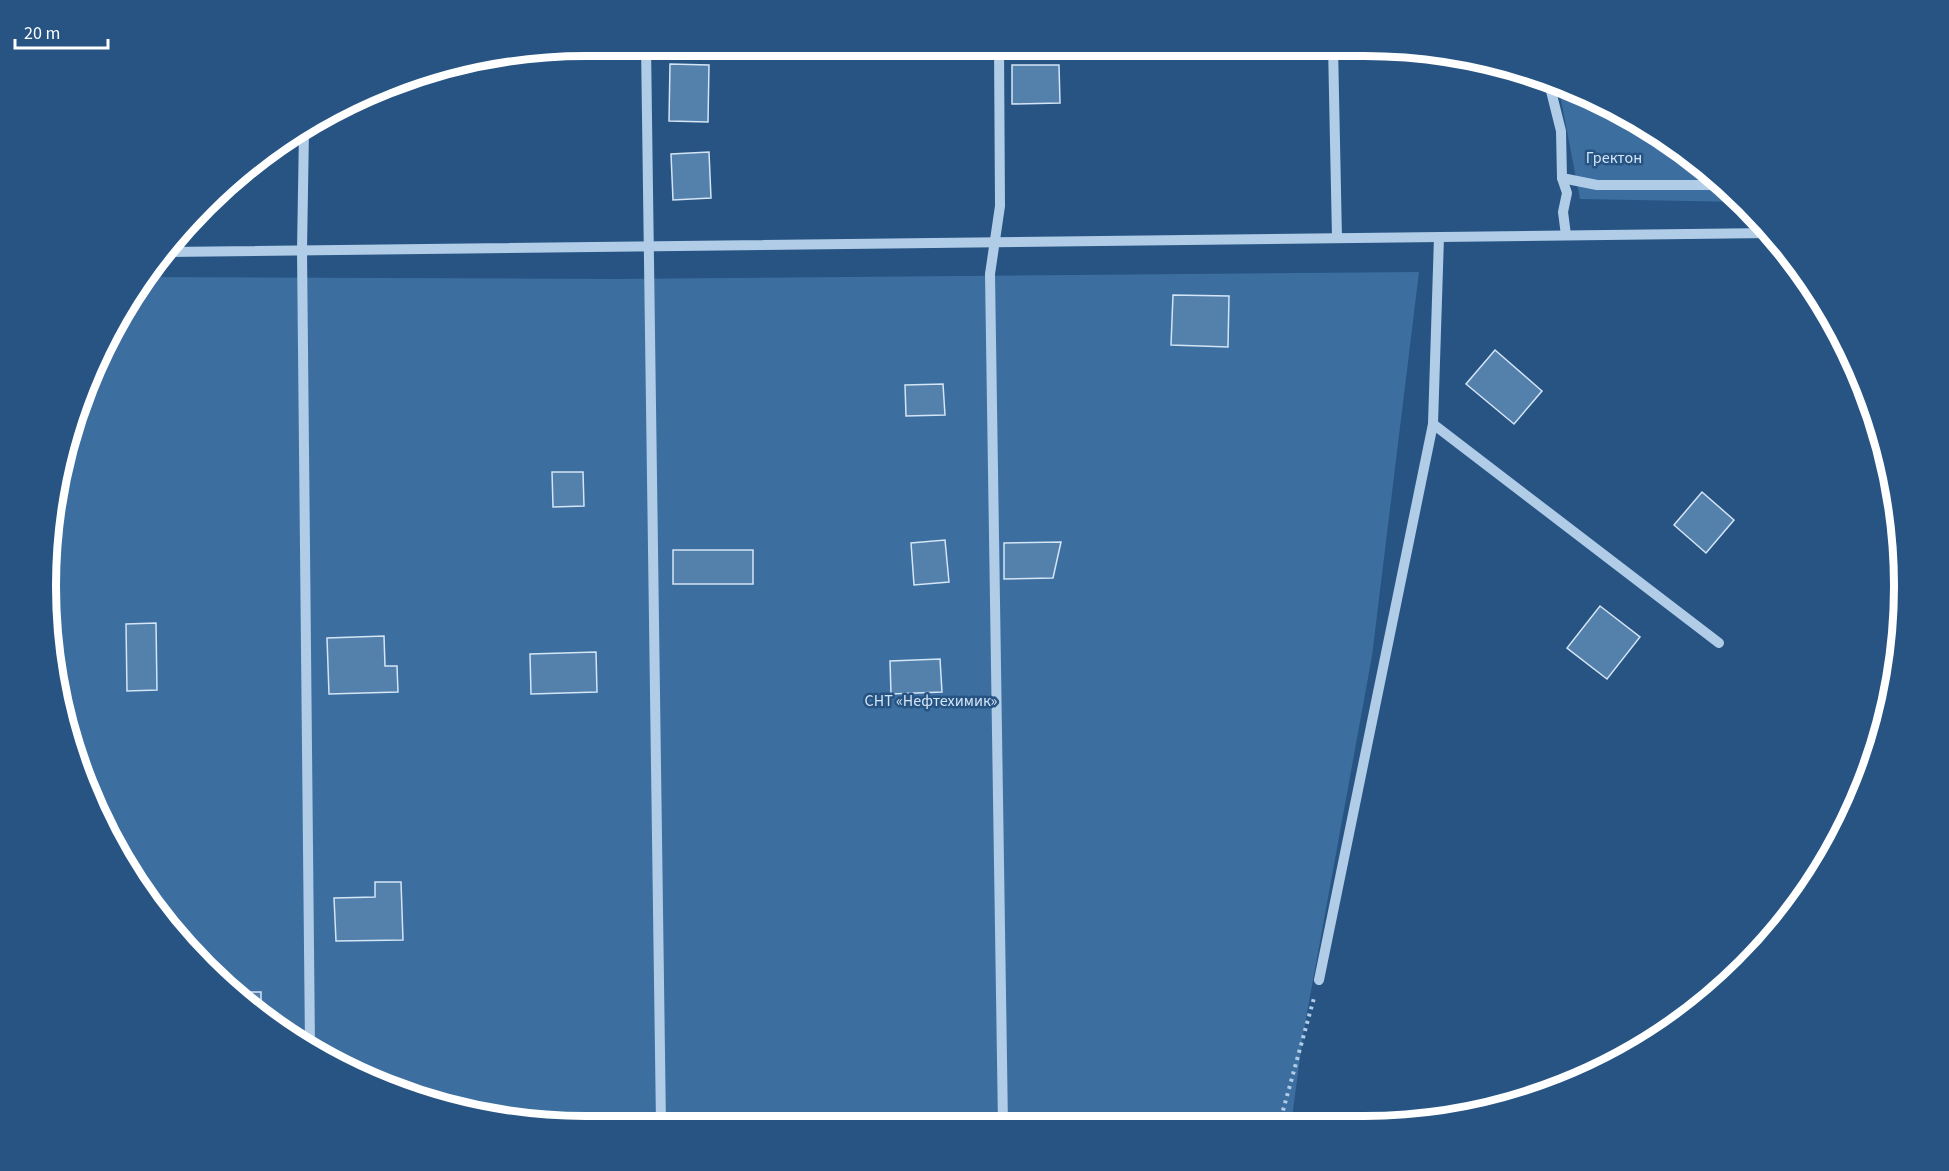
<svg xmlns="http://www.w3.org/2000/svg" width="1949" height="1171" viewBox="0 0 1949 1171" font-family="'Source Sans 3',sans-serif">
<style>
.green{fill:#3c6fa0}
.building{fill:#5481ac;stroke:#d4e5f6;stroke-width:1.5}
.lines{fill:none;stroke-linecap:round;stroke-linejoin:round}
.path{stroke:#b0cce7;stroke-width:4;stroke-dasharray:3 4.5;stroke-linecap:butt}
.minor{stroke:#b0cce7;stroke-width:10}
.labels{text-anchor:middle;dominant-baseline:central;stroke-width:5;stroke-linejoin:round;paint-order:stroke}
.park-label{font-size:16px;fill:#d4e5f6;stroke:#275483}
.rim{fill:none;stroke:#fff;stroke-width:8}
</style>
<rect width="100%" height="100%" fill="#275483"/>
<g class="green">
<polygon points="1558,84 1664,136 1743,202 1580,199"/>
<polygon points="1419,272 1372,656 1303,1035 1291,1125 550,1125 411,1097 285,1035 156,914 74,759 45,585 74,412 136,285 144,277 615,279"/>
</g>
<g class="building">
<polygon points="670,64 709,65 708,122 669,121"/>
<polygon points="1012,65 1059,65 1060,103 1012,104"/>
<polygon points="709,152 711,198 673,200 671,154"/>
<polygon points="1173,295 1229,296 1228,347 1171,345"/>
<polygon points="1495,350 1542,391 1514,424 1466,384"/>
<polygon points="943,384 945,415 906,416 905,385"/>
<polygon points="552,472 583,472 584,506 553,507"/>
<polygon points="1702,492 1734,520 1706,553 1674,525"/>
<polygon points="945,540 949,582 914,585 911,543"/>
<polygon points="1061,542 1053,578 1004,579 1004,543"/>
<rect x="673" y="550" width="80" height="34"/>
<polygon points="1600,606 1640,637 1607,679 1567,648"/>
<polygon points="156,623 157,690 127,691 126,624"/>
<polygon points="384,636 385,666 397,666 398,692 329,694 327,638"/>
<polygon points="596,652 597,692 531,694 530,654"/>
<polygon points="940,659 942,692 891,694 890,661"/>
<polygon points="375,882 401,882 403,940 336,941 334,898 375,897"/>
<polygon points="239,992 261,992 261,1012"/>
</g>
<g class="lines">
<polyline class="path" points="1279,1125 1314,998"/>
<g class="minor">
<polyline points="646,45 661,1125"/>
<polyline points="999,46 1000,206 990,274 1003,1125"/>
<polyline points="1333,46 1337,238"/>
<polyline points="1548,79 1561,131 1562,178 1567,193 1563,212 1566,235"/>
<polyline points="304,131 302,250 310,1047"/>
<polyline points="1562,178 1597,185 1723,185"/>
<polyline points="167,252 1770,233"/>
<polyline points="1433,424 1719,643"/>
<polyline points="1319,980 1433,424 1439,237"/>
</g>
</g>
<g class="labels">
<g class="park-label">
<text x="1614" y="158">Гректон</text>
<text x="931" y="701">СНТ «Нефтехимик»</text>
</g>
</g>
<path d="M0 0H1949V1171H0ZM586 56H1364A530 530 0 0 1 1894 586V586A530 530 0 0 1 1364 1116H586A530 530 0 0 1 56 586V586A530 530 0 0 1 586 56Z" fill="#275483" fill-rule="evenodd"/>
<path class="rim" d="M586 56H1364A530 530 0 0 1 1894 586V586A530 530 0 0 1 1364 1116H586A530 530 0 0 1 56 586V586A530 530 0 0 1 586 56Z"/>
<path d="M15 39v9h93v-9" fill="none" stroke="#ffffff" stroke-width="3"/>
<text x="24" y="39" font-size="18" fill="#ffffff" stroke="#275483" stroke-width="4.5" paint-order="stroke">20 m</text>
</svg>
